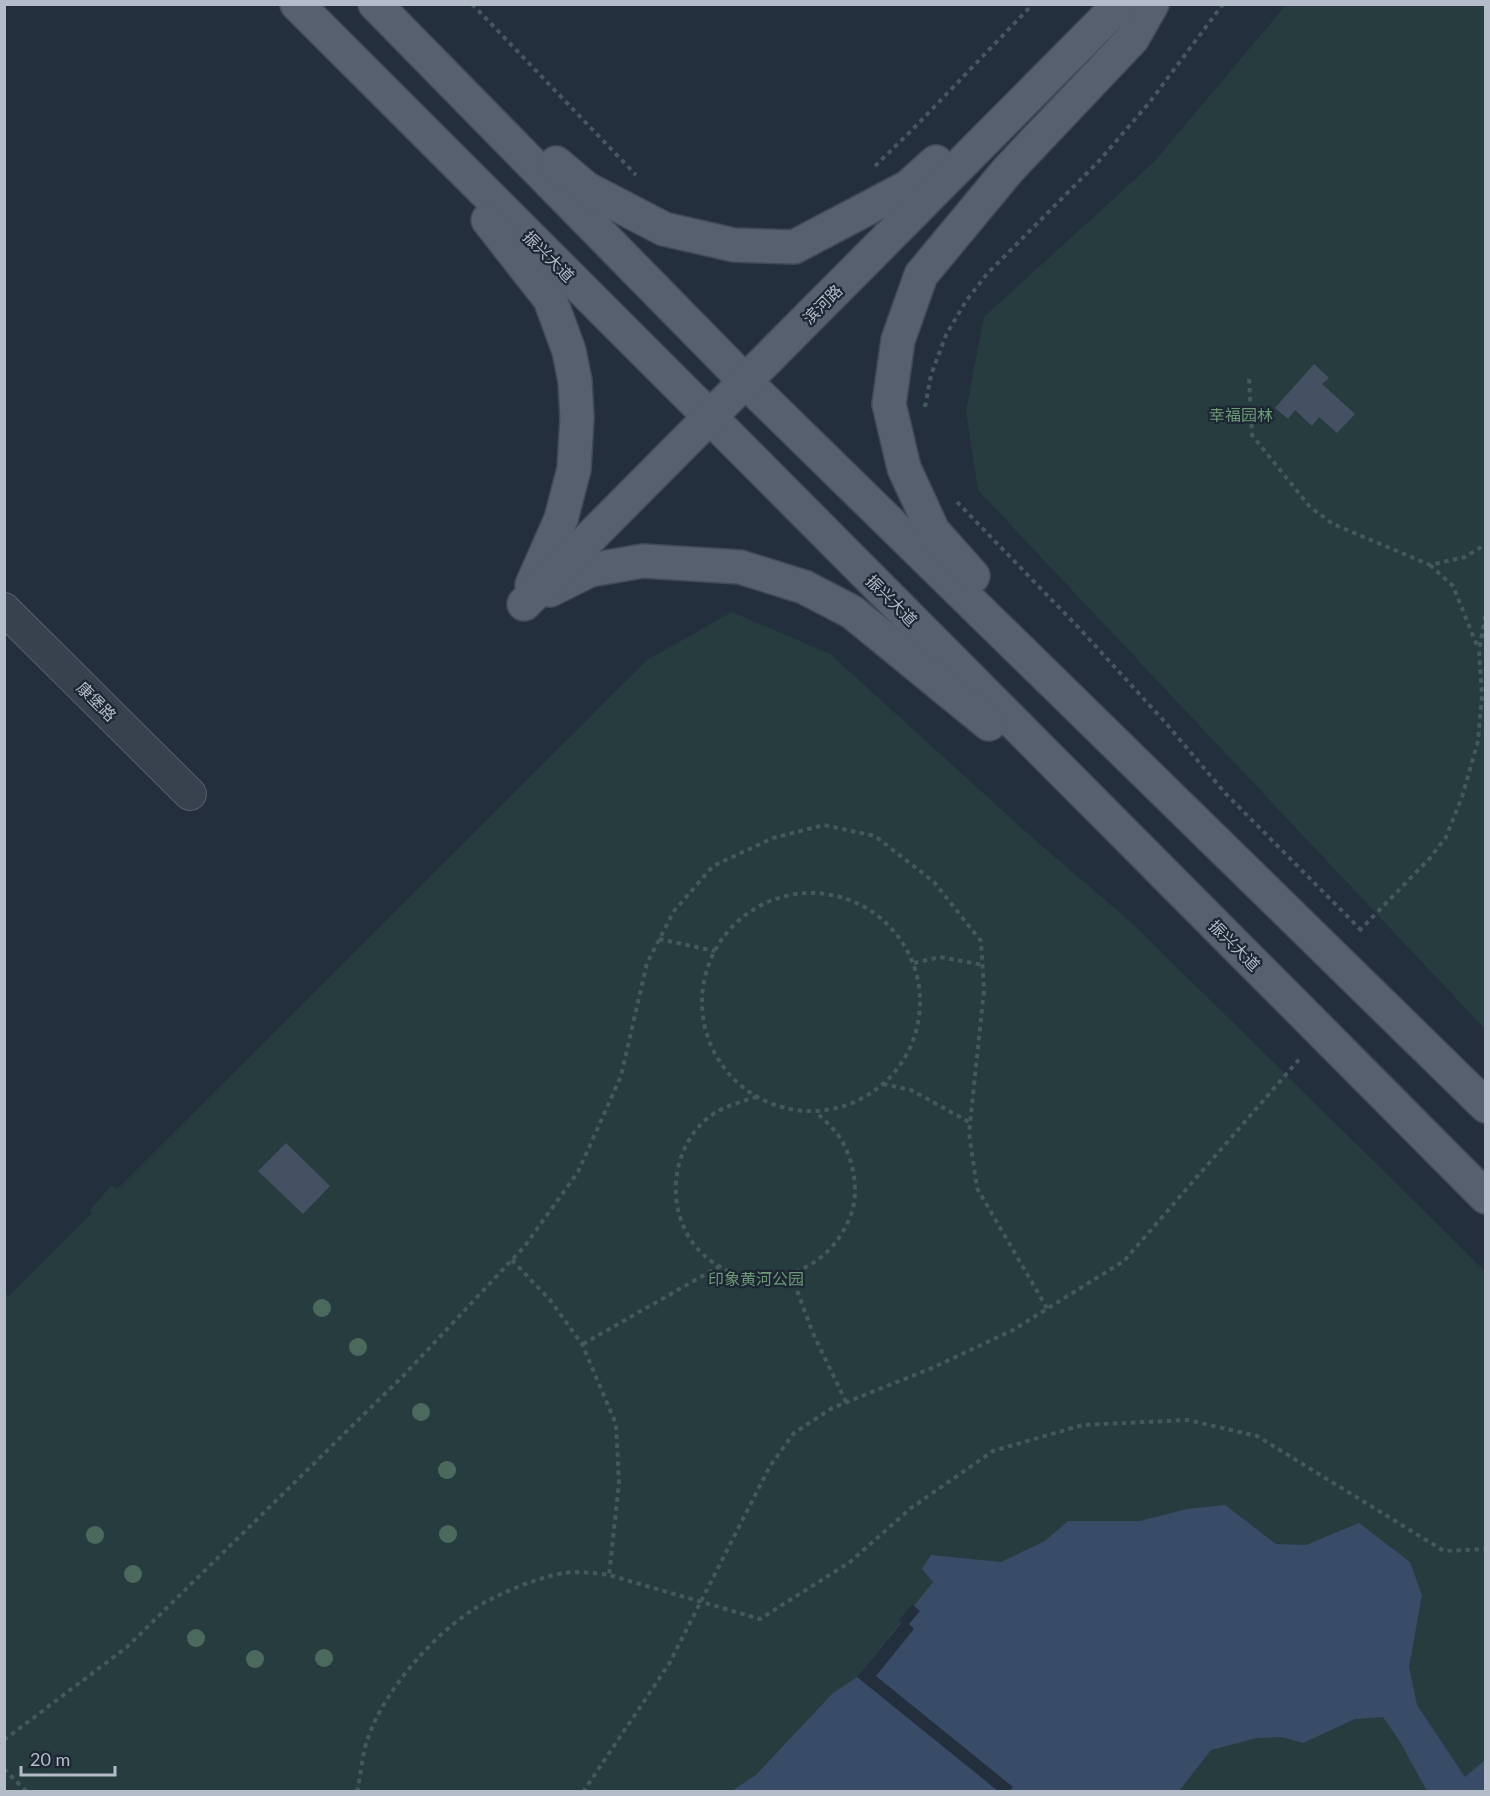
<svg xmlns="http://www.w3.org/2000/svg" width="1490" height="1796" viewBox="0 0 1490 1796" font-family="Lato,'Noto Sans SC',sans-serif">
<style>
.green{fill:#263c3f}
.water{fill:#394c67}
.pier{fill:#242f3e}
.building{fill:#455162}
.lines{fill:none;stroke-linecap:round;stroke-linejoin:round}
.minor-casing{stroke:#565f6c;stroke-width:34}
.major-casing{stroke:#414a57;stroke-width:36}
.path{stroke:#44595c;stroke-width:4;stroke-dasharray:4.5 4.5;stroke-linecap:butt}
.minor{stroke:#38414e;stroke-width:32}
.major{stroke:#56606e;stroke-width:33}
.tree{fill:#4b6a5d}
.labels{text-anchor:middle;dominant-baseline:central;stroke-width:4.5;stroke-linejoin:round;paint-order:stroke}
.street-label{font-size:16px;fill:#b4bcc9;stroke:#1d2633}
.park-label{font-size:16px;fill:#6b9a76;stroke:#1d2633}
</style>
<rect width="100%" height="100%" fill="#242f3e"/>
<g class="green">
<polygon points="1286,5 1485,5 1485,1029 978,490 966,411 984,317 1154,162"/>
<polygon points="732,612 830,654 1036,841 1133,924 1485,1271 1485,1791 5,1792 5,1294 9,1296 92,1213 90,1210 112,1185 117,1189 647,660"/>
</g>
<polygon class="water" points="1225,1505 1276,1544 1306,1545 1359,1523 1410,1562 1422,1595 1409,1667 1417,1705 1465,1777 1486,1759 1485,1791 1427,1791 1399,1740 1383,1717 1355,1719 1303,1743 1282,1737 1257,1738 1211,1750 1179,1791 730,1792 756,1775 833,1693 857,1677 933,1582 922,1569 931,1555 1001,1562 1045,1541 1068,1521 1140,1521 1187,1509"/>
<polygon class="pier" points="912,1604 920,1611 909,1624 914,1629 876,1676 1013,1787 1010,1791 998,1791 857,1677 901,1623 899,1620"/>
<g class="building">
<polygon points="1314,364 1329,378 1322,384 1355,414 1337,433 1319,417 1312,426 1295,410 1288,419 1275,408"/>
<polygon points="286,1143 330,1186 303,1214 258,1171"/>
</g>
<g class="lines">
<g class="minor-casing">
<polyline id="minor" points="4,609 190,794"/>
</g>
<g class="major-casing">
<g id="major">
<polyline points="297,4 710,417 1486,1197"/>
<polyline points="375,4 745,381 1486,1106"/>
<polyline points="556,163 587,189 664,229 734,245 794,247 908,187 936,162"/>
<polyline points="488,220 550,299 569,351 575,381 577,418 574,469 561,519 532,585"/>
<polyline points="973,576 933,531 904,468 889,404 898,340 921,275 1008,170 1132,39 1152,4"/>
<polyline points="550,590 590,570 643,561 740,567 804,587 852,612 989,724"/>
<polyline points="524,604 1120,4"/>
</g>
</g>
<g class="path">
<polyline points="472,4 636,175"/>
<polyline points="875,166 910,132 1033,4"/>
<polyline points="1249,379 1252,435 1310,507 1333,524 1430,565 1465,557 1486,544"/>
<polyline points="925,407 931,375 946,335 966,301 987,274 1099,161 1149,103 1223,4"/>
<polyline points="957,502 1079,628 1164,721 1226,794 1360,929"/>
<polyline points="1430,565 1453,586 1478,648"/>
<circle cx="811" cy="1002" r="109"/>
<polyline points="1359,931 1430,858 1446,837 1462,797 1478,741 1482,695 1479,651 1486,612"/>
<polyline points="659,939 715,951"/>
<polyline points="914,963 940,957 983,965"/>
<polyline points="883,1084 911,1090 969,1122"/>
<path d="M757 1097C739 1102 718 1108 704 1121 658 1166 669 1248 731 1272 736 1274 743 1275 749 1276 766 1280 786 1277 802 1269 825 1258 840 1241 850 1217 861 1191 853 1153 835 1131 829 1124 822 1118 816 1112"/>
<polyline points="512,1260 550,1300 582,1344 616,1424 619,1483 609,1575"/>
<polyline points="791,1274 812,1331 846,1402"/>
<polyline points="583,1344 720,1266"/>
<polyline points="4,1740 127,1647 405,1374 524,1247 578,1172 621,1076 647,963 674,911 713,866 773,838 824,825 875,836 934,882 981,941 984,990 969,1133 977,1188 1048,1310"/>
<polyline points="4,1769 27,1792"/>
<path d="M357 1792C361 1774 362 1754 368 1738 384 1691 432 1636 474 1609 496 1594 537 1578 563 1573 578 1571 594 1573 609 1575L760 1619 850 1562 911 1508 993 1451 1083 1425 1188 1420 1257 1436 1444 1551 1486 1549"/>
<polyline points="583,1792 669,1664 770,1466 794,1433 832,1408 932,1368 1013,1330 1124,1261 1302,1056"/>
</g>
<use href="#minor" class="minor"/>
<use href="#major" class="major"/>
</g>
<g class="tree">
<circle cx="322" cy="1308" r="9"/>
<circle cx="358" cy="1347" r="9"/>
<circle cx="421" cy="1412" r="9"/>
<circle cx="447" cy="1470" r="9"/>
<circle cx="448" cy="1534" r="9"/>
<circle cx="95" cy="1535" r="9"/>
<circle cx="133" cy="1574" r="9"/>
<circle cx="196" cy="1638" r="9"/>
<circle cx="324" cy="1658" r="9"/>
<circle cx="255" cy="1659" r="9"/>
</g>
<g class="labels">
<g class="street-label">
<text transform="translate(549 256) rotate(45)">振兴大道</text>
<text transform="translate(822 304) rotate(-45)">滨河路</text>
<text transform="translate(892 600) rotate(45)">振兴大道</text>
<text transform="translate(97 701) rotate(45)">康堡路</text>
<text transform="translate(1235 945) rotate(45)">振兴大道</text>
</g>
<g class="park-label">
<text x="1241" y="414">幸福园林</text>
<text x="756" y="1278">印象黄河公园</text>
</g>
</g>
<rect width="1490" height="1796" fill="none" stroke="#b4bcc9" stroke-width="12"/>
<path d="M21 1766v9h94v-9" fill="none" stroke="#b4bcc9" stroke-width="3"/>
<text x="30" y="1766" font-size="18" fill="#b4bcc9" stroke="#1d2633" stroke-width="4.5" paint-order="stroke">20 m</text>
</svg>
